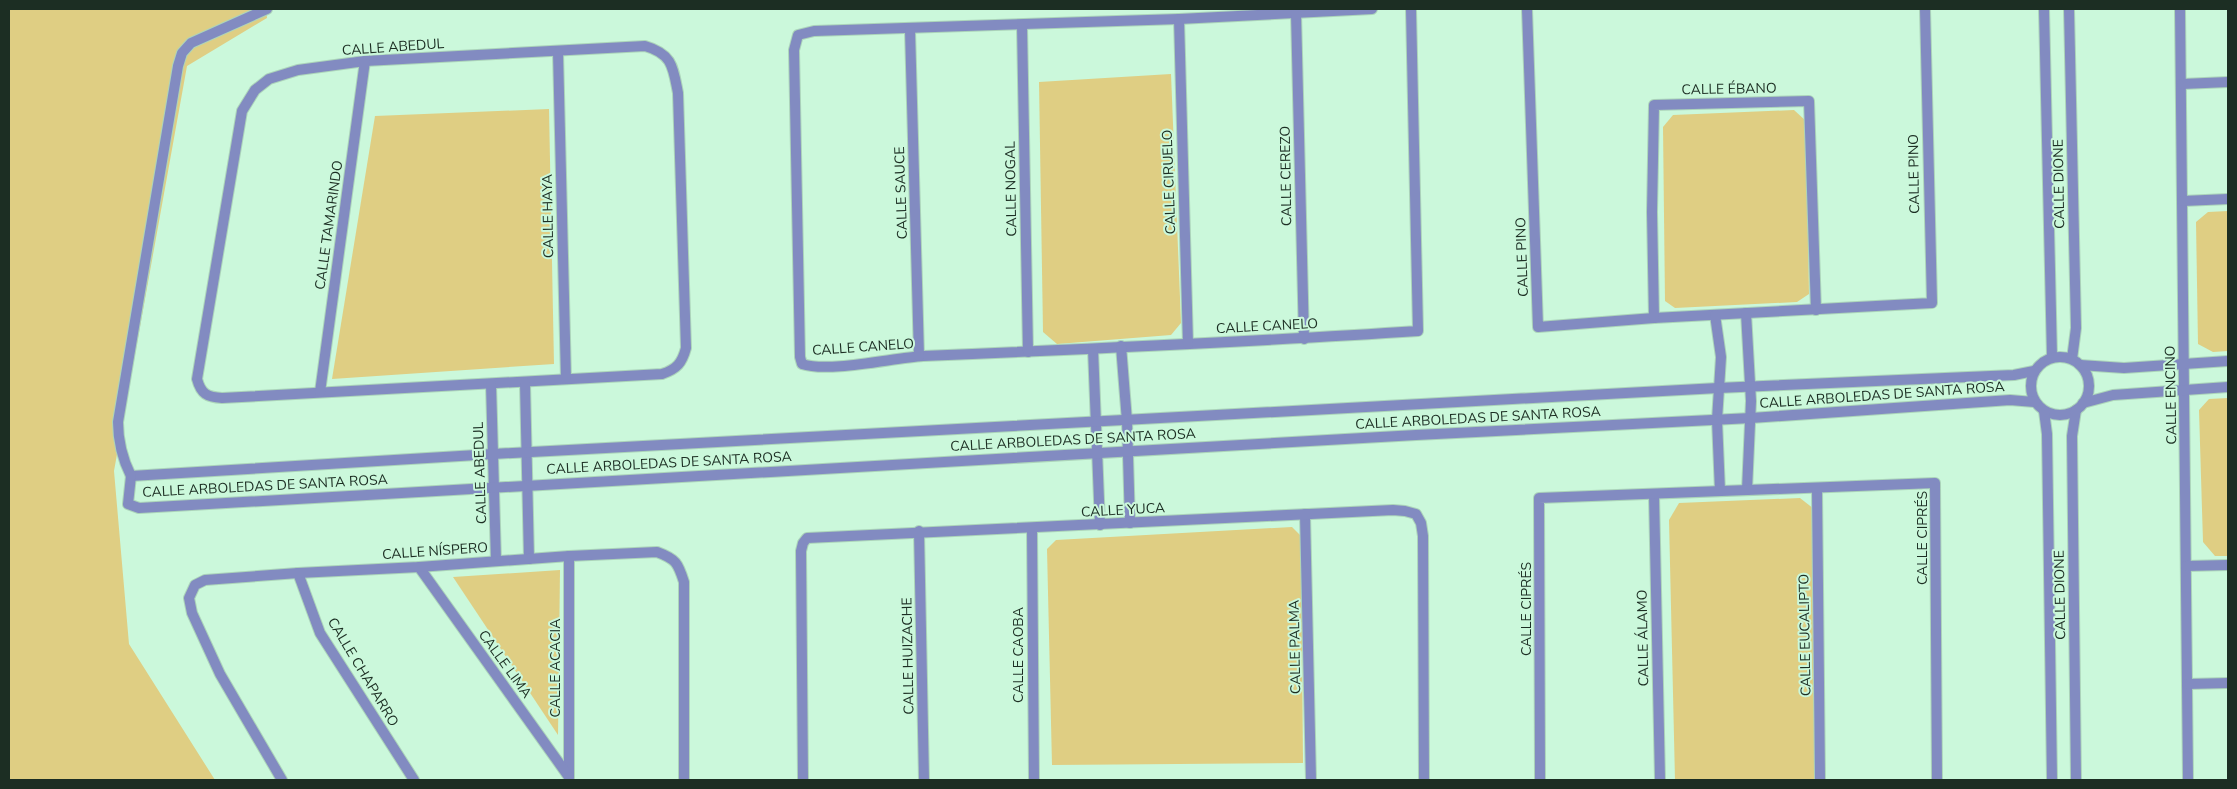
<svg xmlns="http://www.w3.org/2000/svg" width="2237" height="789" viewBox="0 0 2237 789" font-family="'Nunito Sans',sans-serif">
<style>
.green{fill:#dfce83}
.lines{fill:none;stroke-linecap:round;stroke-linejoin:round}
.minor-casing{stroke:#acd4ba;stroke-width:12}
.minor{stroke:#828bc1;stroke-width:10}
.labels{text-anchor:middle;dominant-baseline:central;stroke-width:4;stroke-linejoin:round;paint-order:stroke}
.street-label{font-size:14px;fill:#1c2e23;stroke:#cbf8db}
</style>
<rect width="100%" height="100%" fill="#cbf8db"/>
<g class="green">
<polygon points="9,9 266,9 267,18 187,66 114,471 129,644 215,780 9,780"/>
<polygon points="1171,74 1181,323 1171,335 1057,344 1043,332 1039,82"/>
<polygon points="549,109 554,364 332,379 375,116"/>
<polygon points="1794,110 1806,121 1809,294 1797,302 1675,308 1665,301 1663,127 1673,115"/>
<polygon points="2228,211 2228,351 2213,352 2198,344 2196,222 2208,212"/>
<polygon points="2228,398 2228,556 2215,556 2203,542 2199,410 2209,399"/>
<polygon points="1800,498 1814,509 1819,780 1675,780 1669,520 1679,503"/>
<polygon points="1292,527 1301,536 1303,763 1052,765 1047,549 1056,540"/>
<polygon points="560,570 558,735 453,577"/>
</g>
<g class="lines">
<g class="minor-casing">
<g id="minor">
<path d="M1372 9 1179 19 814 31 798 35 794 50 800 357 802 364C829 373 892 358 923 356 1088 349 1253 342 1418 331L1411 9"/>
<polyline points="1527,9 1538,327 1654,318 1932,303 1925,9"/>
<polyline points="2044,9 2052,357"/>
<polyline points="2069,9 2076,328 2072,359"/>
<polyline points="2180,9 2188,780"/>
<polyline points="1296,13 1304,339"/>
<polyline points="1179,19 1188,344"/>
<polyline points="1022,25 1028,352"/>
<polyline points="910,30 919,356"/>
<path d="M645 46C673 54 673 68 678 93L686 348C682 363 677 369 662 374L222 398C207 397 201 394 197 379L242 111 255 90 269 79 298 70 365 61Z"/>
<polyline points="558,52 566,379"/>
<polyline points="2182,84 2228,82"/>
<polyline points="2183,201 2228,199"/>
<polyline points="1746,313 1751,401 1747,490"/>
<polyline points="1715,315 1721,357 1717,420 1720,491"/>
<polyline points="1654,318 1652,212 1654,105 1809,101 1816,310"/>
<polyline points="1121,346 1127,421 1130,523"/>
<polyline points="1093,349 1100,525"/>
<circle cx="2060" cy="386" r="29"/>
<polyline points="2080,365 2124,368 2228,361"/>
<polyline points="525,383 529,559"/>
<polyline points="491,384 496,561"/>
<polyline points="320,392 365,61"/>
<polyline points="2083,403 2113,395 2228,387"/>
<polyline points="2076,410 2072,436 2076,780"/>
<polyline points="2044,411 2047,434 2052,780"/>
<polyline points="131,476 128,504 139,508 1416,435 1751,418 2010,400 2035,402"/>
<polyline points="131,476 493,454 1718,388 2014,375 2034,371"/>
<path d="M131 476C122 458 118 442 118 422L178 66 182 53 191 43 267 9"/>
<polyline points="1817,489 1820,780"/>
<polyline points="1654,495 1660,780"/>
<polyline points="1305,514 1311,780"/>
<polyline points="1032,529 1034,780"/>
<polyline points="919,531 924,780"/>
<polyline points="569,556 569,777"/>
<polyline points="2186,566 2228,565"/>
<polyline points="419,567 569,777"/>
<polyline points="298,573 320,633 414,780"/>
<polyline points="2187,684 2228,683"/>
<path d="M282 780 220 674 192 613 189 598 195 585 205 580 298 573 419 567 569 556 657 552C676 559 678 563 684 582V780"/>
<polyline points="803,780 801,551 803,543 807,538 1393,510 1405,511 1416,514 1421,523 1423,536 1424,780"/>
<polyline points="1540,780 1539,498 1935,483 1937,780"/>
</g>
</g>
<use href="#minor" class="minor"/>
</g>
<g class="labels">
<g class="street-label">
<text transform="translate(393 47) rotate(-4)">CALLE ABEDUL</text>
<text transform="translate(1729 89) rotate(-1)">CALLE ÉBANO</text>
<text transform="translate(1914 174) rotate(-91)">CALLE PINO</text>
<text transform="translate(1286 176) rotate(-91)">CALLE CEREZO</text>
<text transform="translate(1169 182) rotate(-92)">CALLE CIRUELO</text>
<text transform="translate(2059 184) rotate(-91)">CALLE DIONE</text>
<text transform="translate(1011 189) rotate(-91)">CALLE NOGAL</text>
<text transform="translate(901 193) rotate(-92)">CALLE SAUCE</text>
<text transform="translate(548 216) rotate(-91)">CALLE HAYA</text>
<text transform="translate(329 225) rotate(-82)">CALLE TAMARINDO</text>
<text transform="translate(1522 257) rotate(-92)">CALLE PINO</text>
<text transform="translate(1267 326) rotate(-3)">CALLE CANELO</text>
<text transform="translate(863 347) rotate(-4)">CALLE CANELO</text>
<text transform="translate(1882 395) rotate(-4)">CALLE ARBOLEDAS DE SANTA ROSA</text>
<text transform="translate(2171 395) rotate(-91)">CALLE ENCINO</text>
<text transform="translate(1478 418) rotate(-3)">CALLE ARBOLEDAS DE SANTA ROSA</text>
<text transform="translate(1073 440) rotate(-3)">CALLE ARBOLEDAS DE SANTA ROSA</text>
<text transform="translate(669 463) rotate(-3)">CALLE ARBOLEDAS DE SANTA ROSA</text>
<text transform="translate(480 473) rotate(-92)">CALLE ABEDUL</text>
<text transform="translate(265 486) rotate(-3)">CALLE ARBOLEDAS DE SANTA ROSA</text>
<text transform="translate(1123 510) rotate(-3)">CALLE YUCA</text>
<text transform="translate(1922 538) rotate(-90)">CALLE CIPRÉS</text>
<text transform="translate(435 551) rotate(-4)">CALLE NÍSPERO</text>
<text transform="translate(2060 595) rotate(-91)">CALLE DIONE</text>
<text transform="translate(1526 609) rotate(-90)">CALLE CIPRÉS</text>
<text transform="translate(1805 635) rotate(-91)">CALLE EUCALIPTO</text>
<text transform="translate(1643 638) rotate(-91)">CALLE ÁLAMO</text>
<text transform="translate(1295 647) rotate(-91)">CALLE PALMA</text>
<text transform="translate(1018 655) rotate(-90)">CALLE CAOBA</text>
<text transform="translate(908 656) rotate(-91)">CALLE HUIZACHE</text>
<text transform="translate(505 664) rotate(54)">CALLE LIMA</text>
<text transform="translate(555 668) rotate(-90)">CALLE ACACIA</text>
<text transform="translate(363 672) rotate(59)">CALLE CHAPARRO</text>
</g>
</g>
<rect width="2237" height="789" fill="none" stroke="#1c2e23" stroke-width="20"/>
</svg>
